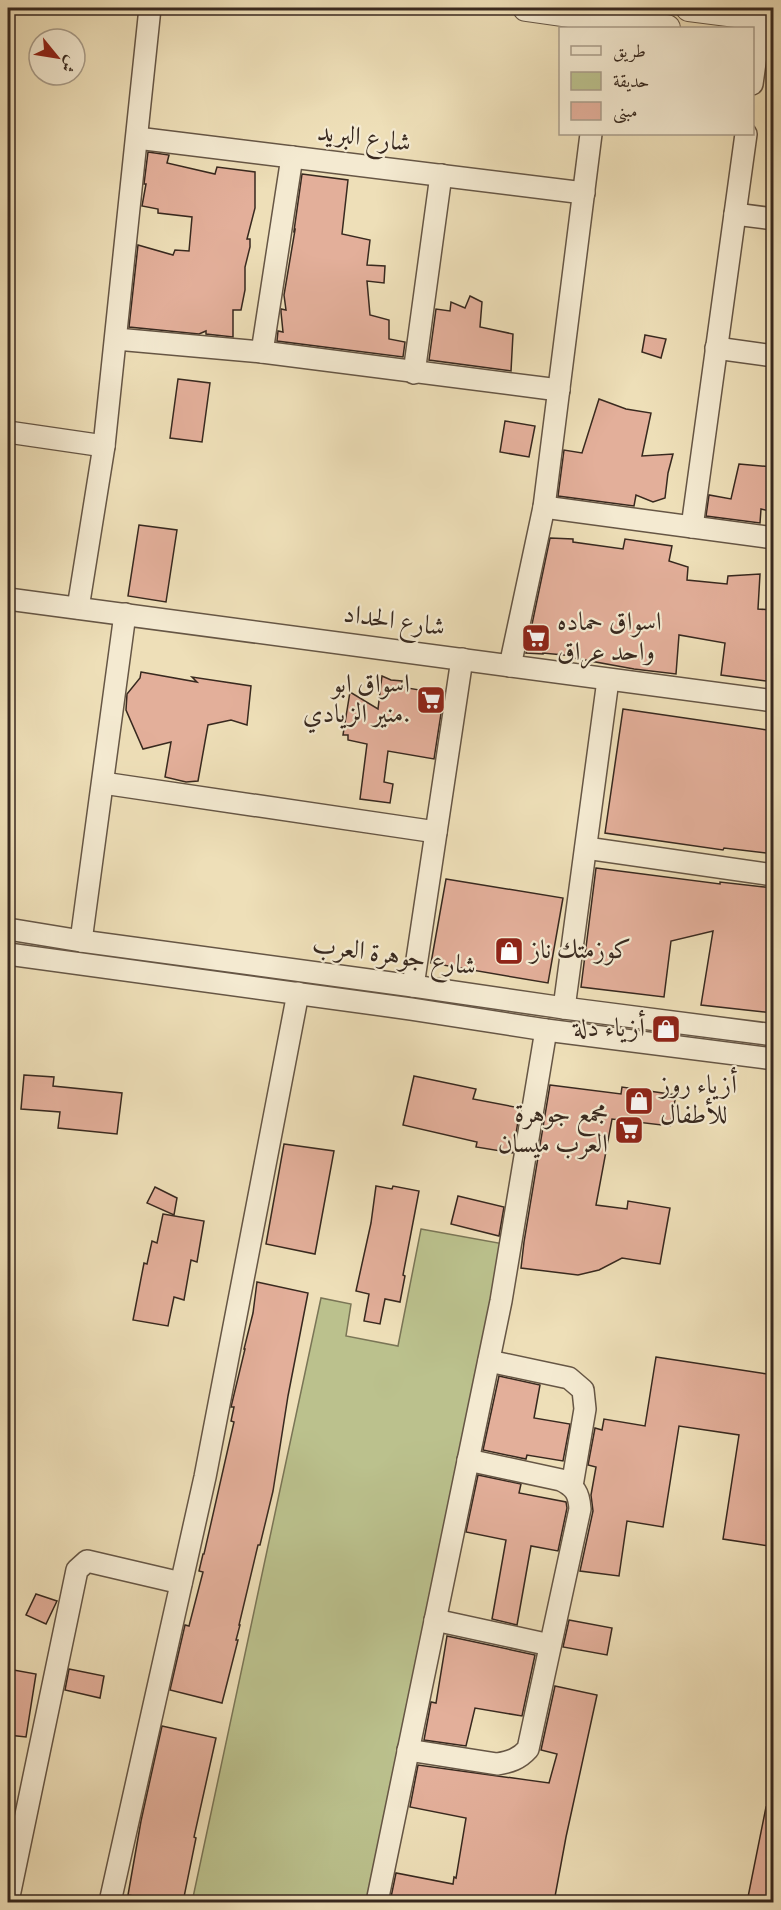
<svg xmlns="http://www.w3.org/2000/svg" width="781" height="1910" viewBox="0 0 781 1910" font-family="'Sorts Mill Goudy',Amiri,serif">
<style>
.green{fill:#bbc18d;stroke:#7a7556;stroke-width:1.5}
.building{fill:#e3af9a;stroke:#38291f;stroke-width:1.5}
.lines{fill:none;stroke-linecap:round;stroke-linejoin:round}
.minor-casing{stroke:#665645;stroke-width:24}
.tertiary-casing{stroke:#665645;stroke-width:28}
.minor{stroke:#f4ead1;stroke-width:21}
.tertiary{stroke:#f4ead1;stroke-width:26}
.labels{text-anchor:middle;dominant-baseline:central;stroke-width:4.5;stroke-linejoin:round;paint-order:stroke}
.street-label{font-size:26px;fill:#38291f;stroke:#f4ead1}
.poi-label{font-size:26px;fill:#38291f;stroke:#f4ead1;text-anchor:start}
</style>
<rect width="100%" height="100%" fill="#eedfb8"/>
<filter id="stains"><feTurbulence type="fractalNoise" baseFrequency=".00333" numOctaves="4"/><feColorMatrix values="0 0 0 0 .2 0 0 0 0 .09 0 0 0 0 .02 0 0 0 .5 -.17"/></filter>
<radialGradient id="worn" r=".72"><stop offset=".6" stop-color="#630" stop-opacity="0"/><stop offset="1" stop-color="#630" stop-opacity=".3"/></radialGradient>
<polygon class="green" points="421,1229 504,1244 370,1902 192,1902 321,1298 351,1304 346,1336 398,1346"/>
<g class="building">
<polygon points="148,152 169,155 167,163 215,174 217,167 255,172 255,208 247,239 250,239 250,247 245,267 245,290 241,310 233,310 233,337 206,334 206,331 199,334 129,327 138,245 173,255 175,250 189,251 192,217 158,213 158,209 142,206 146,184 144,184"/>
<polygon points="302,174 348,180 342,234 370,240 367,265 385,266 384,283 367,281 370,315 389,320 389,339 405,342 403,357 277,341 278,331 283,332 281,312 281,309 286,310 284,295 295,230 294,231"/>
<polygon points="470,296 482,302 480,327 513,334 511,371 429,360 436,309 450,311 451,302 465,308"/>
<polygon points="645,335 666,339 661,358 642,352"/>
<polygon points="178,379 210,383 202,442 170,438"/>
<polygon points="599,399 626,409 651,413 642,456 673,454 668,473 665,498 653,502 636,495 634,506 558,496 564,450 582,453"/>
<polygon points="505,421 535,426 529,457 500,452"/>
<polygon points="739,464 774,467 774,512 761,509 760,523 706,516 709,495 731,499"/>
<polygon points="139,525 177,530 166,602 128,596"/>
<polygon points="550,538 573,539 573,542 623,549 625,539 672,546 669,561 688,567 687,580 727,584 728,576 760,574 758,609 774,610 774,682 721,675 725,643 679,635 676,674 634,669 574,658 574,656 543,653 543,654 526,653"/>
<polygon points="141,672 197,682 192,677 251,686 247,725 231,720 208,725 198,781 186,782 165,777 171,742 143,749 126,710 127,694 140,678"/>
<polygon points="382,676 391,680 402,681 401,687 444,694 434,759 388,751 384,782 393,784 390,803 360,799 367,744 348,740 348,735 343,735 350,692 378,709"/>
<polygon points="623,709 774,731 774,854 724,848 723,850 605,833"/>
<polygon points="596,868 720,884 720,882 774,888 774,1013 701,1005 713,931 671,941 664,997 581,987"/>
<polygon points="446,879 563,898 548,983 431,963"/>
<polygon points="24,1075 54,1077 53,1086 122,1093 117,1134 58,1128 60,1112 21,1109"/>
<polygon points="414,1076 476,1089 473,1099 520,1108 513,1153 476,1147 477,1142 403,1125"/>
<polygon points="550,1085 621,1094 622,1087 676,1095 670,1126 612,1119 596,1205 627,1209 628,1201 670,1208 660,1264 622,1258 599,1270 578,1275 521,1268 524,1242"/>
<polygon points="284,1144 334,1151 315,1254 266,1244"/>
<polygon points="376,1186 392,1189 393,1186 419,1191 403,1275 405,1276 400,1302 385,1299 380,1324 364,1321 369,1294 356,1291 371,1223"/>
<polygon points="155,1187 177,1198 174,1215 147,1203"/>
<polygon points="458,1196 504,1207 499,1236 451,1224"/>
<polygon points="163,1214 204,1221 197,1262 191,1260 184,1300 174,1297 168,1326 133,1320 144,1263 147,1264 152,1241 157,1243"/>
<polygon points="257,1282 308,1293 288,1396 273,1491 260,1545 258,1545 239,1625 240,1625 236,1640 238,1640 222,1703 170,1690 185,1625 189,1626 203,1572 199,1571 203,1554 204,1554 234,1422 231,1421 234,1407 231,1407 245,1349 244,1349 253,1313"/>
<polygon points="656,1357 774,1375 774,1517 769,1546 723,1539 739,1435 679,1426 663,1527 627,1521 619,1576 580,1571 593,1511 591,1495 596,1467 588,1465 595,1428 602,1430 604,1419 645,1426"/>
<polygon points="499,1376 540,1385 534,1418 570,1424 563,1461 527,1455 526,1459 483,1450"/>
<polygon points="478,1475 521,1484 519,1493 566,1502 567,1508 558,1551 531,1546 517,1625 492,1619 506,1540 466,1532"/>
<polygon points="36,1594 57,1601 46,1624 26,1615"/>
<polygon points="569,1620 612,1628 607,1655 563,1647"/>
<polygon points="447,1636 535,1655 522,1716 475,1708 466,1746 424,1740 431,1702 436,1703"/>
<polygon points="8,1669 36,1674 26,1737 8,1735"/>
<polygon points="69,1669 104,1676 100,1698 65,1690"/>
<polygon points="555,1686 597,1695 566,1837 554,1902 390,1902 396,1873 453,1884 454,1877 456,1878 466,1818 410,1807 418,1765 549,1783 557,1754 541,1750"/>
<polygon points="162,1726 216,1738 194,1837 196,1838 183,1902 166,1902 128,1895 141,1821"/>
<polygon points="766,1807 774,1808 774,1902 747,1902"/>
</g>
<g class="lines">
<g class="minor-casing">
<g id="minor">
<polyline points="752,84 758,41"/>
<polyline points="137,138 584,193"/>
<polyline points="735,214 774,219"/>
<polyline points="116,339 262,352 559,390"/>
<polyline points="716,348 774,356"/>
<polyline points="262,352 292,157"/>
<polyline points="414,373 441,175"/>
<polyline points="8,432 104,446"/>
<polyline points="544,507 774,538"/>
<polyline points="692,527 746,134"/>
<polyline points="8,599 774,701"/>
<polyline points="78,608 104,446 150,8"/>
<polyline points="510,666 544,507 591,134"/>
<polyline points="103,783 436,832"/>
<polyline points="586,848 774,875"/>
<polyline points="8,929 81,941 413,986 564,1008 774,1035"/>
<polyline points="81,941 125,614"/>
<polyline points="8,954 411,1009 546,1030 774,1059"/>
<polyline points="413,986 462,659"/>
<polyline points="564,1008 608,680"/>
<polyline points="489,1361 569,1378 583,1390 585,1409 572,1486"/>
<polyline points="435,1620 550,1645"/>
<path d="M408 1750 497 1764C510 1762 519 1759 528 1749L580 1509C579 1493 575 1487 561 1480L468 1460"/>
<polyline points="8,1901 77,1570 87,1561 181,1583"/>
<polyline points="110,1902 205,1477 298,993"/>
<polyline points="377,1902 501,1301 546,1030"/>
</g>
</g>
<g class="tertiary-casing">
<g id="tertiary">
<polyline points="526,8 667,28"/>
<polyline points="689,8 774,19"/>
<polyline points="752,40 774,43"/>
</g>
</g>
<use href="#minor" class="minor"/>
<use href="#tertiary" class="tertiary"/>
</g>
<defs>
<g id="supermarket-square" transform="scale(1.5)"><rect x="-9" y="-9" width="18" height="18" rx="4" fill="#8f2418" stroke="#f4ead1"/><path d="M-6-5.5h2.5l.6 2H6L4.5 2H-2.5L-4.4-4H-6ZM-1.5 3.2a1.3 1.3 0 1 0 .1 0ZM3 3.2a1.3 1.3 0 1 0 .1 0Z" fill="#fff"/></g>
<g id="shop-square" transform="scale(1.5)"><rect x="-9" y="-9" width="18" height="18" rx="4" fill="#8f2418" stroke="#f4ead1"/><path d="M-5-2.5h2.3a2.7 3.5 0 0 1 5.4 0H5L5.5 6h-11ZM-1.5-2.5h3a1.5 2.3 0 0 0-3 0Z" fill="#fff"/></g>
</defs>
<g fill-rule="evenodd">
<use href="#supermarket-square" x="536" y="638"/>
<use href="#supermarket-square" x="431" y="700"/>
<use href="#shop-square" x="509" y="951"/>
<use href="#shop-square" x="666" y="1029"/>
<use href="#shop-square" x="639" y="1101"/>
<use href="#supermarket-square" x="629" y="1130"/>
</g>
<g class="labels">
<g class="street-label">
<text transform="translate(364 139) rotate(7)">شارع البريد</text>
<text transform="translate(394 622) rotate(8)">شارع الحداد</text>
<text transform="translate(394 957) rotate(8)">شارع جوهرة العرب</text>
</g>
<g class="poi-label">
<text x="557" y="623">اسواق حماده<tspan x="557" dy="30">واحد عراق</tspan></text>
<text x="410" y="685" text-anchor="end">اسواق ابو<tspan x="410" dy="30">منير الزيادي.</tspan></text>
<text x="530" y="951">كوزمتك ناز</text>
<text x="645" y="1029" text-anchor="end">أزياء دلة</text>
<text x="660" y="1086">أزياء روز<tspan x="660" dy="30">للأطفال</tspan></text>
<text x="608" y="1115" text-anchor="end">مجمع جوهرة<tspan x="608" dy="30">العرب ميسان</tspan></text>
</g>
</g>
<rect width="781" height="1910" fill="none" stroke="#eedfb8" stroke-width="30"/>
<rect x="9" y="9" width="763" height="1892" fill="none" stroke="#38291f" stroke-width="3"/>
<rect x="15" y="15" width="751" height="1880" fill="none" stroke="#38291f" stroke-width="1.5"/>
<rect x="559" y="27" width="195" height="108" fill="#f4ead1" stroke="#a99d8a" stroke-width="1.5"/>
<rect x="571" y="46" width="30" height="9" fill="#f4ead1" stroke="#a99d8a" stroke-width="1.5"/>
<text x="613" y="57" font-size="18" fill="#38291f">طريق</text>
<rect x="571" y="72" width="30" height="18" fill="#bbc18d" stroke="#a99d8a" stroke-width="1.5"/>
<text x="613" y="87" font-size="18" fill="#38291f">حديقة</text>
<rect x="571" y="102" width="30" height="18" fill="#e3af9a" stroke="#a99d8a" stroke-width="1.5"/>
<text x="613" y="117" font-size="18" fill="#38291f">مبنى</text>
<g transform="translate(57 57) rotate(120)"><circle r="28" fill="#f4ead1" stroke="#a99d8a" stroke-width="1.5"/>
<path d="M0-4.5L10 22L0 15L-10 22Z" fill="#8f2418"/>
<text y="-9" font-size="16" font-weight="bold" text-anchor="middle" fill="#38291f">ش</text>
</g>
<rect width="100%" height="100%" filter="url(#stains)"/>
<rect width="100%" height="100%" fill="url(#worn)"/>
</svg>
